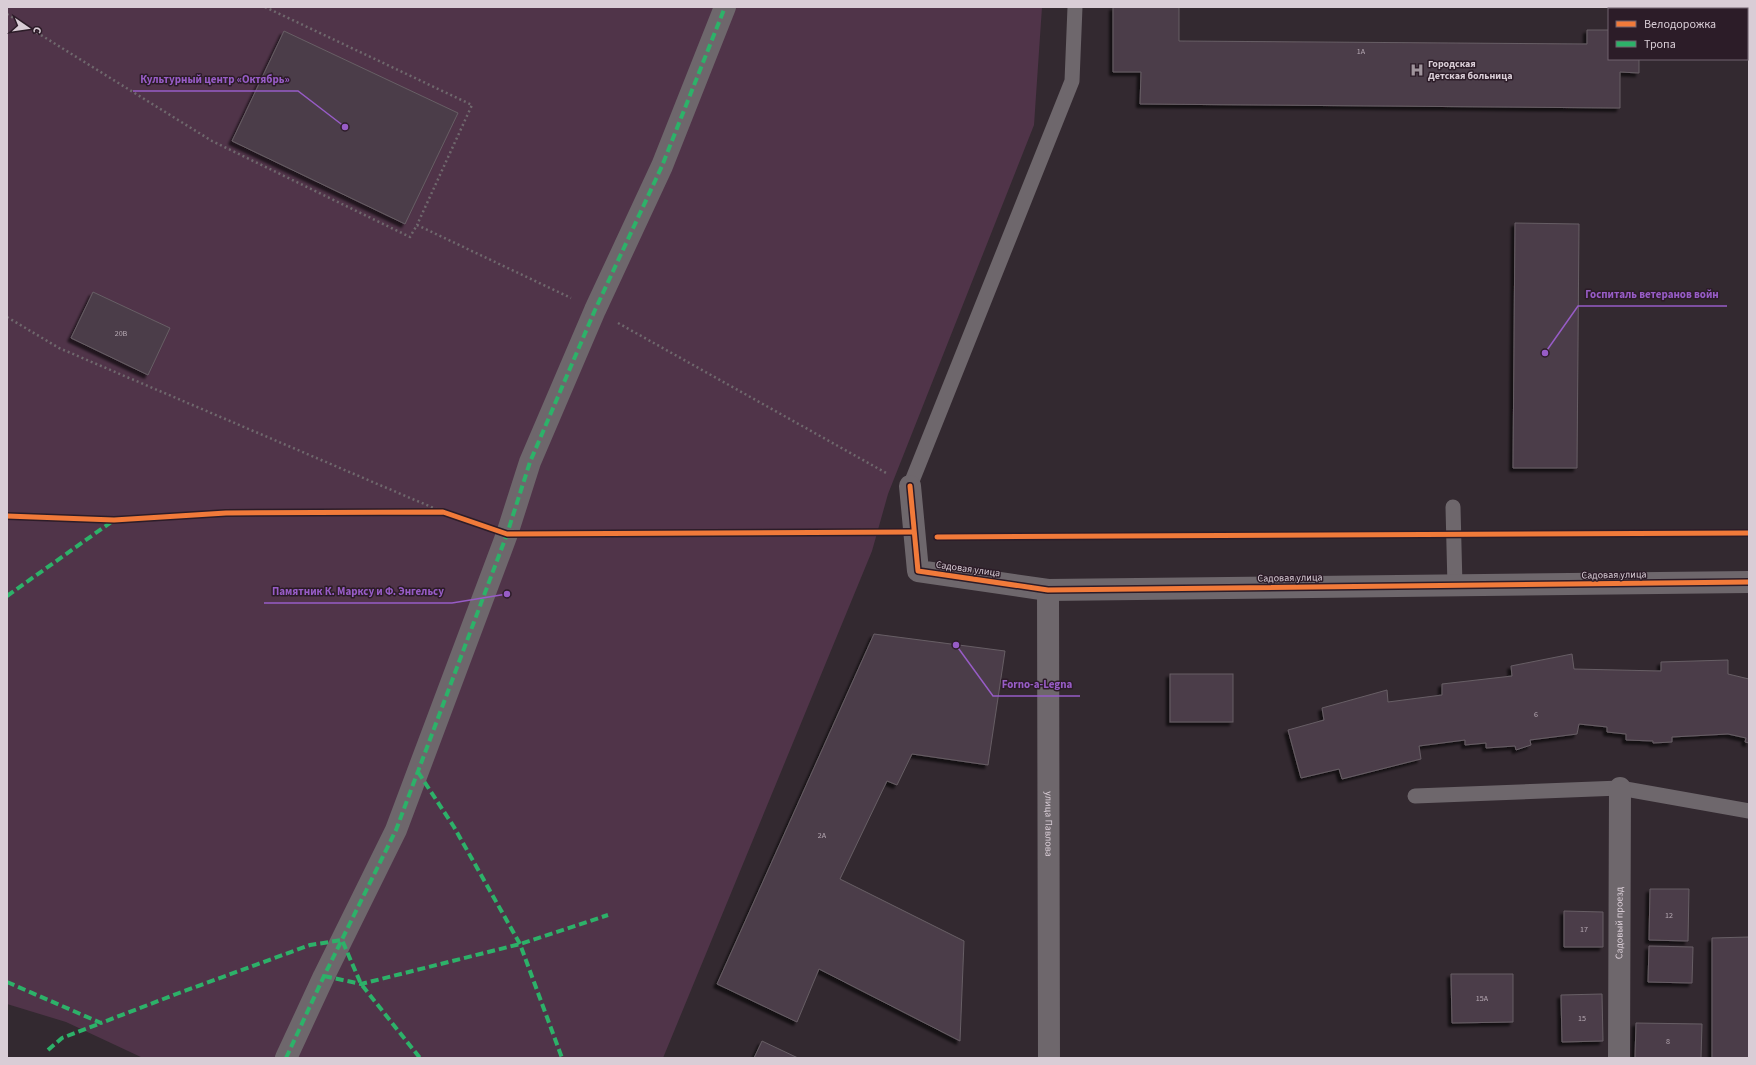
<svg xmlns="http://www.w3.org/2000/svg" width="1756" height="1065" viewBox="0 0 1756 1065" font-family="'Source Sans 3',sans-serif">
<style>
.green{fill:#503449}
.building{fill:#4c3e49;stroke:#675e65;filter:url(#shadow)}
.lines{fill:none;stroke-linecap:round;stroke-linejoin:round}
.path{stroke:#6f686d;stroke-width:2.5;stroke-dasharray:2 3;stroke-linecap:butt}
.lane{stroke:#6e676c;stroke-width:15}
.street{stroke:#6e676c;stroke-width:22}
.quiet{stroke:#2db169;stroke-width:4;stroke-dasharray:8 4;stroke-linecap:butt}
.cycleway-casing{stroke:#2c1c28;stroke-width:8}
.cycleway{stroke:#f17a3a;stroke-width:5}
.labels{text-anchor:middle;dominant-baseline:central;stroke-width:3;stroke-linejoin:round;paint-order:stroke}
.number-label{font-size:8px;fill:#b6a9b3}
.poi-label{font-size:10px;font-weight:bold;fill:#d9cdd6;stroke:#2c1c28;text-anchor:start}
.street-label{font-size:10px;fill:#d9cdd6;stroke:#2c1c28}
.leader{fill:none;stroke:#975cc6;stroke-width:1.5}
.callout-dot{fill:#975cc6;stroke:#2c1c28;stroke-width:1.5}
.callout-label{font-size:11px;text-anchor:middle;font-weight:bold;fill:#975cc6;stroke:#2c1c28;stroke-width:3;stroke-linejoin:round;paint-order:stroke}
</style>
<defs>
<filter id="shadow"><feDropShadow dx="-3.5" dy="3.5" stdDeviation="1" flood-color="#0009"/></filter>
</defs>
<rect width="100%" height="100%" fill="#332930"/>
<polygon class="green" points="7,7 1042,7 1034,125 888,494 872,551 663,1058 143,1058 66,1022 7,1004"/>
<g class="building">
<polygon points="1113,7 1179,7 1179,41 1587,44 1587,30 1609,30 1609,59 1639,59 1639,73 1620,72 1620,108 1140,104 1141,72 1113,72"/>
<polygon points="284,31 458,113 405,224 232,141"/>
<polygon points="1515,223 1579,224 1577,468 1513,468"/>
<polygon points="93,292 170,328 148,375 71,338"/>
<polygon points="874,634 1005,651 988,765 912,754 897,785 887,781 840,879 964,941 960,1041 819,969 797,1022 717,984"/>
<polygon points="1572,654 1574,669 1661,671 1661,662 1728,660 1728,674 1749,679 1749,743 1745,742 1746,738 1728,734 1672,737 1672,742 1653,743 1653,741 1626,740 1626,734 1607,732 1607,727 1579,724 1577,734 1530,740 1531,745 1516,750 1515,746 1486,748 1486,743 1465,745 1465,740 1419,746 1421,759 1342,779 1339,769 1301,778 1288,730 1324,720 1322,708 1387,690 1388,702 1442,695 1442,684 1512,676 1511,666"/>
<rect x="1170" y="674" width="63" height="48"/>
<polygon points="1650,889 1689,889 1688,941 1649,940"/>
<polygon points="1564,911 1603,912 1603,947 1564,947"/>
<polygon points="1749,937 1749,1058 1712,1058 1712,938"/>
<polygon points="1649,946 1693,947 1692,983 1648,982"/>
<polygon points="1451,974 1513,974 1513,1022 1452,1023"/>
<polygon points="1602,994 1603,1041 1562,1042 1561,995"/>
<polygon points="1636,1023 1702,1024 1701,1058 1635,1058"/>
<polygon points="762,1041 798,1058 754,1058"/>
</g>
<g class="lines">
<g class="path">
<polyline points="265,7 472,105 417,225"/>
<polyline points="7,14 212,141 410,237 417,225 571,298"/>
<polyline points="7,317 59,348 443,512 482,526"/>
<polyline points="618,323 888,474"/>
<polyline points="7,516 114,520 226,513 440,512"/>
<polyline points="535,534 886,533"/>
</g>
<g class="lane">
<polyline points="910,486 1072,81 1075,7"/>
<polyline points="1453,507 1455,586"/>
<polyline points="1415,796 1620,788 1749,811"/>
</g>
<g class="street">
<polyline points="910,486 918,571 1048,590 1749,582"/>
<path id="s1" d="M1048 590 1049 1058"/>
<polyline points="286,1058 324,976 396,830 507,534 530,462 595,310 662,166 725,7"/>
<path id="s2" d="M1619 1058 1620 788"/>
</g>
<g class="quiet">
<polyline points="7,596 114,520"/>
<polyline points="418,772 454,827 520,944 562,1058"/>
<polyline points="324,976 361,984 520,944 608,915"/>
<polyline points="7,982 101,1023 179,993 310,945 342,940 361,984 420,1058"/>
<polyline points="48,1050 62,1038 101,1023"/>
<polyline points="286,1058 324,976 396,830 507,534 530,462 595,310 662,166 725,7"/>
</g>
<g class="cycleway-casing">
<g id="cycleway">
<polyline points="910,486 918,571 1048,590 1749,582"/>
<polyline points="7,516 114,520 226,513 443,512 507,534 913,532"/>
<polyline points="937,537 1749,533"/>
</g>
</g>
<use href="#cycleway" class="cycleway"/>
</g>
<defs>
<g id="hospital-bare" transform="scale(1.08)"><path d="M-5-5h3v3.5h4V-5h3V5h-3V1.5h-4V5h-3Z" fill="#9f949c" stroke="#2c1c28" stroke-width="2.5" paint-order="stroke"/></g>
</defs>
<g fill-rule="evenodd">
<use href="#hospital-bare" x="1417" y="70"/>
</g>
<g class="labels">
<g class="number-label">
<text x="1361" y="51">1А</text>
<text x="121" y="333">20В</text>
<text x="1536" y="714">6</text>
<text x="822" y="835">2А</text>
<text x="1669" y="915">12</text>
<text x="1584" y="929">17</text>
<text x="1482" y="998">15А</text>
<text x="1582" y="1018">15</text>
<text x="1668" y="1041">8</text>
</g>
<g class="poi-label">
<text x="1428" y="64">Городская<tspan x="1428" dy="12">Детская больница</tspan></text>
</g>
<g class="street-label">
<text transform="translate(968 569) rotate(8)">Садовая улица</text>
<text transform="translate(1614 575) rotate(-1)">Садовая улица</text>
<text transform="translate(1290 578) rotate(-1)">Садовая улица</text>
<text stroke="none"><textPath href="#s1" startOffset="234">улица Павлова</textPath></text>
<text stroke="none"><textPath href="#s2" startOffset="135">Садовый проезд</textPath></text>
</g>
</g>
<path class="leader" d="M345 127L298 91H133M1545 353L1578 306H1727M507 594L452 603H264M956 645L993 696H1080"/>
<g class="callout-dot">
<circle cx="345" cy="127" r="4"/>
<circle cx="1545" cy="353" r="4"/>
<circle cx="507" cy="594" r="4"/>
<circle cx="956" cy="645" r="4"/>
</g>
<g class="callout-label">
<text x="215" y="83">Культурный центр «Октябрь»</text>
<text x="1652" y="298">Госпиталь ветеранов войн</text>
<text x="358" y="595">Памятник К. Марксу и Ф. Энгельсу</text>
<text x="1037" y="688">Forno-a-Legna</text>
</g>
<rect width="1756" height="1065" fill="none" stroke="#d9cdd6" stroke-width="16"/>
<rect x="1608" y="8" width="140" height="52" fill="#2c1c28" stroke="#71636e"/>
<rect x="1616" y="21" width="20" height="6" fill="#f17a3a" stroke="#71636e"/>
<text x="1644" y="28" font-size="12" fill="#d9cdd6">Велодорожка</text>
<rect x="1616" y="41" width="20" height="6" fill="#2db169" stroke="#71636e"/>
<text x="1644" y="48" font-size="12" fill="#d9cdd6">Тропа</text>
<g transform="translate(28 28) rotate(103)" stroke="#2c1c28" stroke-width="3" paint-order="stroke">
<path d="M0-3L7 15L0 10L-7 15Z" fill="#d9cdd6"/>
<text y="-6" font-size="11" font-weight="bold" text-anchor="middle" fill="#d9cdd6">С</text>
</g>
</svg>
